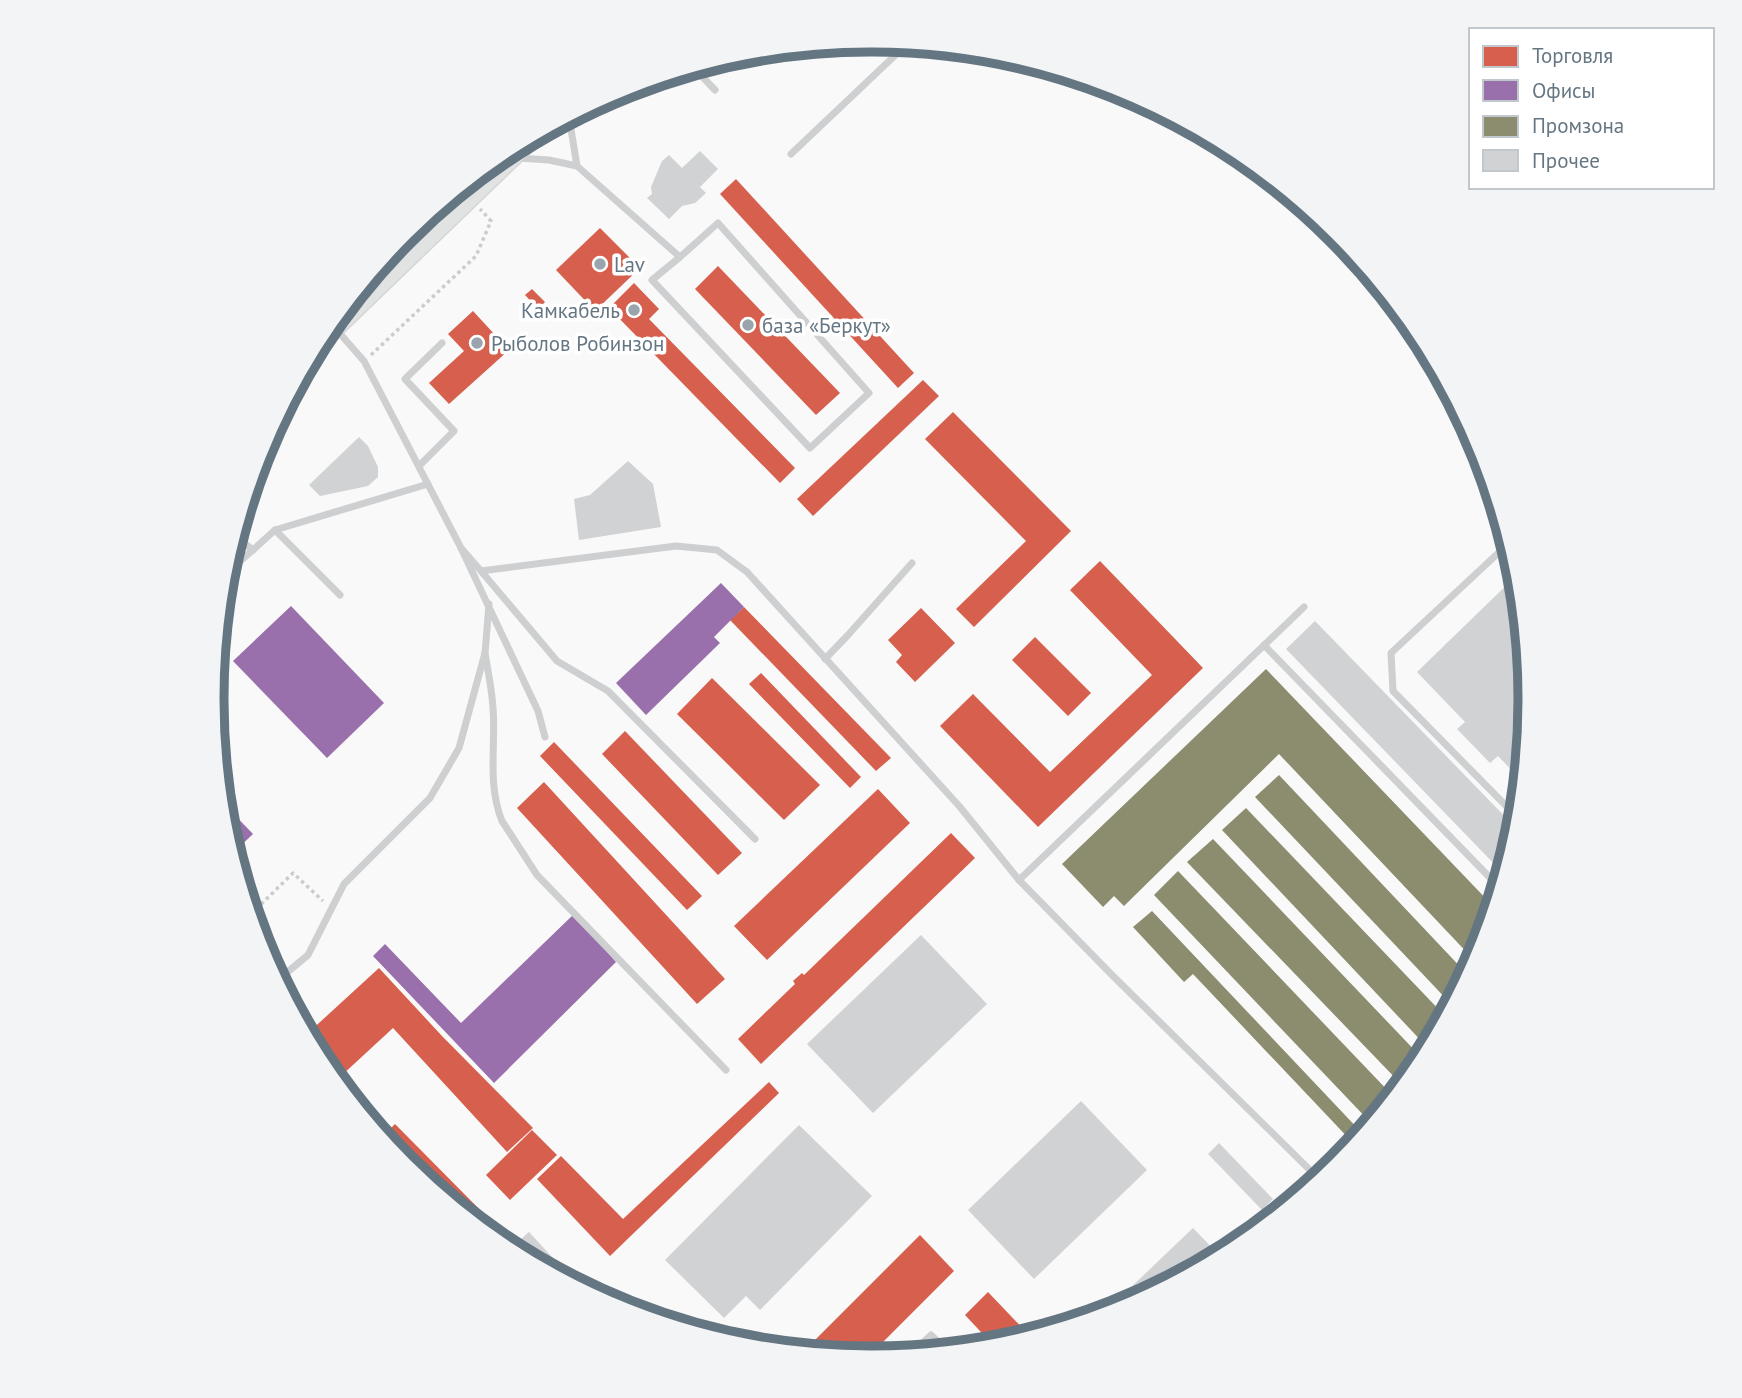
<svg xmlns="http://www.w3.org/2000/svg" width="1742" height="1398" viewBox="0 0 1742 1398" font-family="'PT Sans',sans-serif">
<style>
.shops{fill:#d6604d}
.offices{fill:#9970ab}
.industry{fill:#8c8c6e}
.building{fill:#d0d2d3}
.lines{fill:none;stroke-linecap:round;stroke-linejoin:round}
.primary-casing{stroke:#d5d6d7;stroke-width:24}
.path{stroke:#cbcccd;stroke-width:3.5;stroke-dasharray:3.5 3.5;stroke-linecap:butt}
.lane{stroke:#cecfd0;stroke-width:7}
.primary{stroke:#e1e2e2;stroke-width:21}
.poi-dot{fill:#99a4ac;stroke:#fff;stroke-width:2.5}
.labels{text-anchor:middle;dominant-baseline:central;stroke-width:7;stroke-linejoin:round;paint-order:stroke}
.poi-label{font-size:21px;fill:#657683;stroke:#fff;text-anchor:start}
.rim{fill:none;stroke:#657683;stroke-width:9}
</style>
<rect width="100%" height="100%" fill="#f9f9f9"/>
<g class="shops">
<polygon points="736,179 914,373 898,388 720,194"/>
<polygon points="600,228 640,268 595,311 556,270"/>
<polygon points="718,266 840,393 816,415 695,289"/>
<polygon points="634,283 659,309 649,319 795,468 780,483 609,308"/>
<polygon points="532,289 545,302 538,309 525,295"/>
<polygon points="473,311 509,350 449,404 429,383 464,351 448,334"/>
<polygon points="923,380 939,396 813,516 797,499"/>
<polygon points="953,412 1071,531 974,627 956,609 1026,541 925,439"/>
<polygon points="1100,561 1203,668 1038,827 940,726 973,694 1050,772 1152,675 1070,590"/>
<polygon points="744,607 891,758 876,771 730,620"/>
<polygon points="921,608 955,643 915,682 896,662 902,655 888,640"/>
<polygon points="1035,637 1091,693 1068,716 1012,660"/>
<polygon points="761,673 861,777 850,788 749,684"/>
<polygon points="712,678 820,785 784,820 677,714"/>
<polygon points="625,731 742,853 718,875 602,754"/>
<polygon points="554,742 702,896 687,910 540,756"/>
<polygon points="544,782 725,979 697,1004 517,808"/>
<polygon points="878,789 910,823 767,960 734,926"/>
<polygon points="951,833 975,858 761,1064 738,1039 795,984 793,981 802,973 804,975"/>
<polygon points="379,968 442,1036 533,1128 507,1152 393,1028 341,1076 313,1045 307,1034"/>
<polygon points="769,1082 779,1093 610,1256 537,1179 561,1156 623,1219"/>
<polygon points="395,1124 490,1220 482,1228 405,1165 382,1137"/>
<polygon points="532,1130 557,1155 510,1200 486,1175"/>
<polygon points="920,1235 954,1271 868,1357 804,1351"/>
<polygon points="988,1292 1030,1336 994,1346 965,1315"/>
</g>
<g class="offices">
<polygon points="721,583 744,607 714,637 720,643 646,715 616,683"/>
<polygon points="291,606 384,703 327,758 233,661"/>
<polygon points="223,803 253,834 233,853 225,827"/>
<polygon points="574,914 616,962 494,1083 373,956 385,944 461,1023"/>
</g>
<g class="industry">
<polygon points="1266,669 1493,906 1479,951 1475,961 1279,754 1124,906 1114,896 1103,907 1062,864"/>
<polygon points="1279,775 1467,974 1451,1004 1255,797"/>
<polygon points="1246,808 1445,1016 1428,1048 1222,830"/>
<polygon points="1213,839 1422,1058 1402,1085 1187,862"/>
<polygon points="1178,871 1393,1096 1371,1123 1154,895"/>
<polygon points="1152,911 1362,1133 1354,1144 1193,974 1184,982 1133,927"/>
</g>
<g class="building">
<polygon points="700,151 718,169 700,187 706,193 695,203 682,206 669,219 647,198 652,194 651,187 662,161 669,155 682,168"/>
<polygon points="359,437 368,446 378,467 378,477 368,486 320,496 309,485"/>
<polygon points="628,461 653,484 661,527 579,540 574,499 590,495"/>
<polygon points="1518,574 1530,699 1522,781 1498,756 1490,763 1457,729 1465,722 1417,672"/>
<polygon points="1315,621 1517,829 1503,873 1286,649"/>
<polygon points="921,935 987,1004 873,1113 807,1044"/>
<polygon points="1081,1101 1147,1170 1034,1279 968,1210"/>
<polygon points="799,1125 872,1196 760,1310 746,1296 724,1318 665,1260"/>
<polygon points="1219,1143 1273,1199 1262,1210 1208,1154"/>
<polygon points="1193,1228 1220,1256 1123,1308 1104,1313"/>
<polygon points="529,1232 578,1285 578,1286 510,1249"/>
</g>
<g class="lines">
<g class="primary-casing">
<polyline id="primary" points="318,342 531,137"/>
</g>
<g class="path">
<polyline points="371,355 476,256 491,221 480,209"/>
<polyline points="251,914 293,873 323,901"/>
</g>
<g class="lane">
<polyline points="694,68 715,90"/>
<polyline points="569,117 577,166"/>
<polyline points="791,154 907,44"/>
<polyline points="518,158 549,160 577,166 680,257 718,223 869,393 810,448 652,280 680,257"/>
<polyline points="335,328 364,361 461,548 538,711 545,737"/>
<polyline points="419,466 454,431 405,379 442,343"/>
<polyline points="275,530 340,595"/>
<polyline points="235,536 253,550"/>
<polyline points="1509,543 1391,653 1393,691 1518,818"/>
<polyline points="461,548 481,571 676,546 717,550 747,572 960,807 1019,880 1112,975 1319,1179"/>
<polyline points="481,571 557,661 608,691 755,839"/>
<polyline points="224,576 275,530 428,484"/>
<polyline points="1264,645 1499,887"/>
<path d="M485 653C488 671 492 690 493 708 496 746 487 784 502 821L537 875 726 1070"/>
<polyline points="825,659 848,635 912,563"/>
<polyline points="1019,880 1304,607"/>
<polyline points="278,980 308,955 344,884 430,798 459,748 485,653 489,604"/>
<polyline points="911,1354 931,1335 947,1350"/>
</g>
<use href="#primary" class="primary"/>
</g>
<g class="poi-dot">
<circle cx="600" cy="264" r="7"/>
<circle cx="634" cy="310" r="7"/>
<circle cx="748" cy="325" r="7"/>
<circle cx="477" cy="343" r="7"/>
</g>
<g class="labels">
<g class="poi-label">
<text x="614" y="264">Lav</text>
<text x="620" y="310" text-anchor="end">Камкабель</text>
<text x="762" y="325">база «Беркут»</text>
<text x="491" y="343">Рыболов Робинзон</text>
</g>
</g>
<path d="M0 0H1742V1398H0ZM870 52H872A646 646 0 0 1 1518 698V700A646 646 0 0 1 872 1346H870A646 646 0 0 1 224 700V698A646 646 0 0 1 870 52Z" fill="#f3f4f5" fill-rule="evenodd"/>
<path class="rim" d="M870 52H872A646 646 0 0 1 1518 698V700A646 646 0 0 1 872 1346H870A646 646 0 0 1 224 700V698A646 646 0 0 1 870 52Z"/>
<rect x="1469" y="28" width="245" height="161" fill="#ffffff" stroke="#c1c8cd" stroke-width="2"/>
<rect x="1483" y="46" width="35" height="21" fill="#d6604d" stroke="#c1c8cd" stroke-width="2"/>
<text x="1532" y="63" font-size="21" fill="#657683">Торговля</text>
<rect x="1483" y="80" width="35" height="21" fill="#9970ab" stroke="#c1c8cd" stroke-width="2"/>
<text x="1532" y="98" font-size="21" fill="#657683">Офисы</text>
<rect x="1483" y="116" width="35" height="21" fill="#8c8c6e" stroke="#c1c8cd" stroke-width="2"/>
<text x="1532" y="133" font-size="21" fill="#657683">Промзона</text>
<rect x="1483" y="150" width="35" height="21" fill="#d0d2d3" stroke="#c1c8cd" stroke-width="2"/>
<text x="1532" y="168" font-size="21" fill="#657683">Прочее</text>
</svg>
